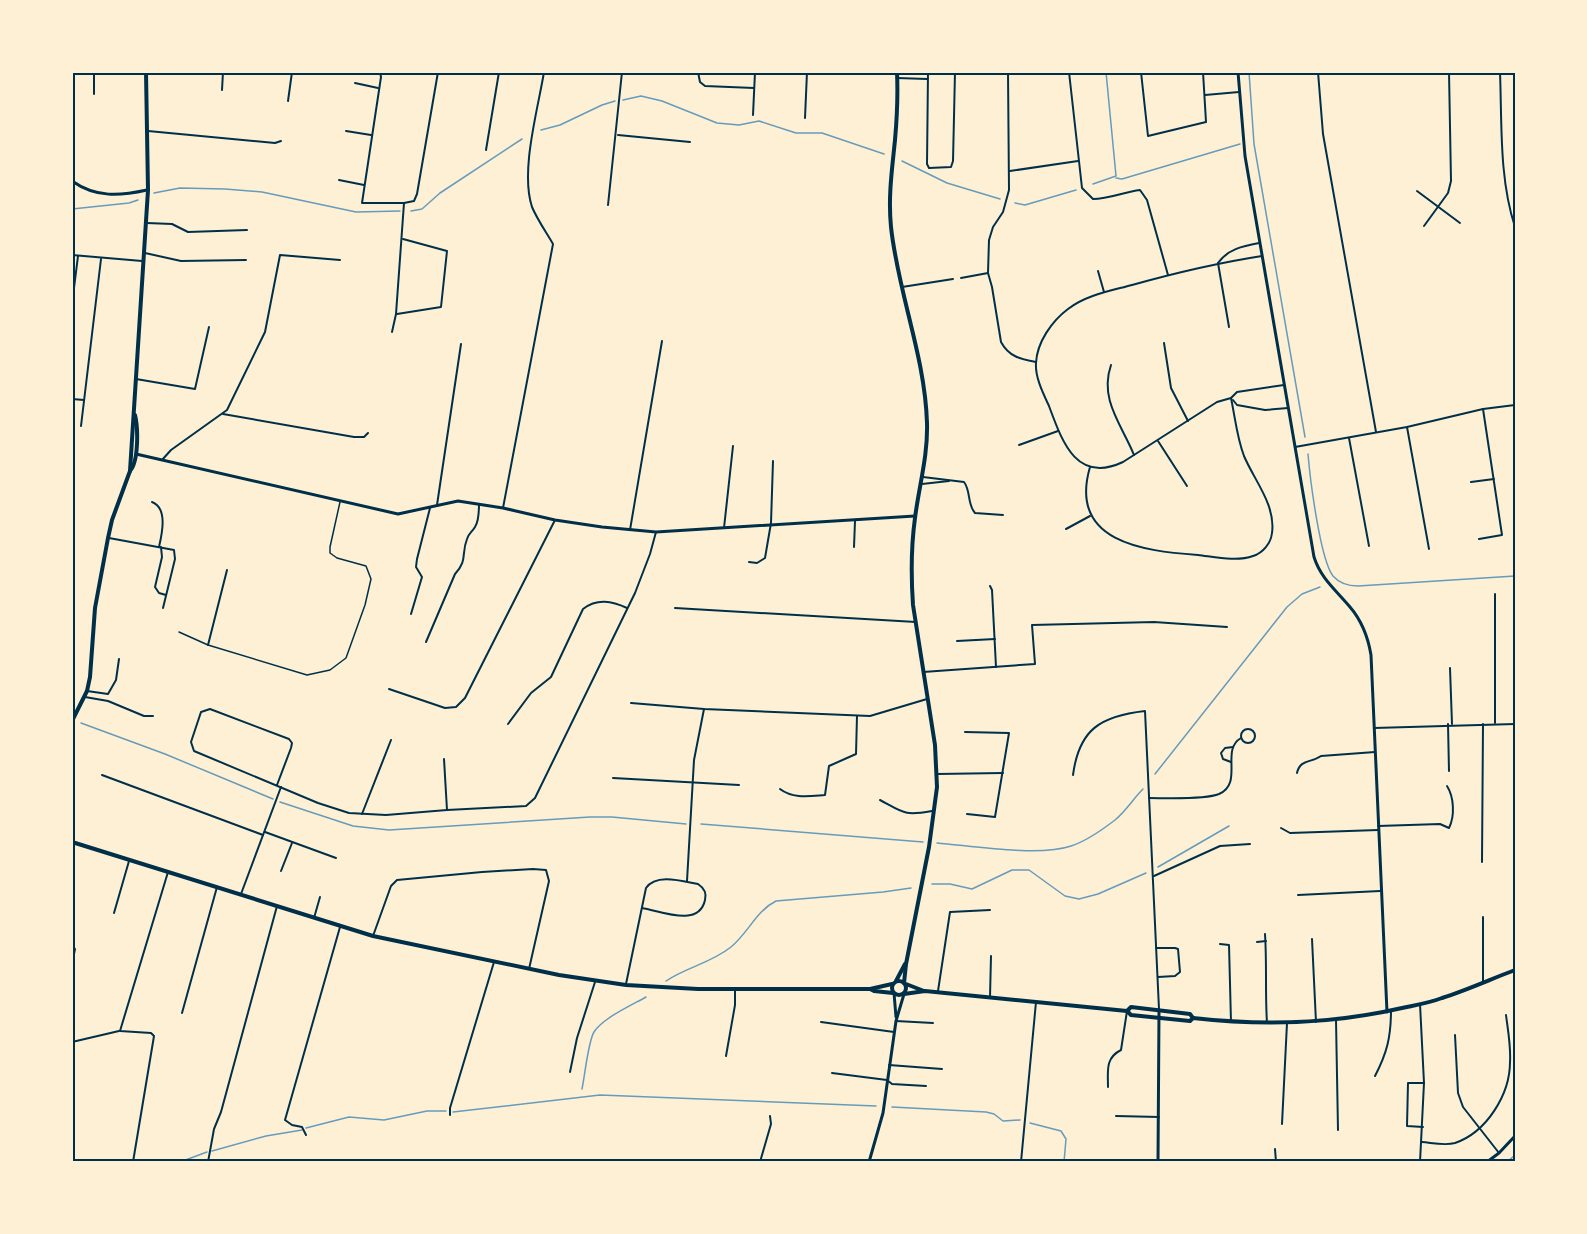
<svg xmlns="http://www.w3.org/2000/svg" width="1587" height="1234" viewBox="0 0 1587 1234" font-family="'Zilla Slab',serif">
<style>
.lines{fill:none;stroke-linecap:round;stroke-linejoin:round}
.stream{stroke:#669bbc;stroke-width:1.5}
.service{stroke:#003049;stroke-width:1.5}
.minor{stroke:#003049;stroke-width:2}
.tertiary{stroke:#003049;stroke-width:3}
.secondary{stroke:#003049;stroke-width:4}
.neatline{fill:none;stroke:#003049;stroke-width:2}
</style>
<rect width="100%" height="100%" fill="#fdf0d5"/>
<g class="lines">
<g class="stream">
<polyline points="1249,72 1254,144 1305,437"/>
<polyline points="623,100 641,96 662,101 717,123 739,125 759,121 796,133 822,133 884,154"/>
<polyline points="541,130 560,125 602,105 615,101"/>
<polyline points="902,161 947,183 1000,199"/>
<polyline points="1116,178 1122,179 1240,144"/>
<polyline points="1093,184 1116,176 1106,72"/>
<polyline points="154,193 180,188 225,189 262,192 356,212 400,211"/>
<polyline points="1015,203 1025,205 1076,190"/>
<polyline points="72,209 129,203 138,200"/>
<polyline points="411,211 422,209 440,193 522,139"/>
<path d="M1308 454C1310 478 1320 559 1333 576 1340 584 1348 586 1358 586L1515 576"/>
<polyline points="81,723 165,754 273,799"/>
<polyline points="1155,774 1287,607 1302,594 1320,587"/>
<polyline points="280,802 353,826 389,830 590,817 612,817 686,824"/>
<polyline points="701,824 923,842"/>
<path d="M937 843C973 846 1039 857 1071 846 1087 841 1102 830 1115 820 1126 811 1133 799 1143 789"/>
<polyline points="1158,867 1229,826"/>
<polyline points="932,884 950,884 972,889 1012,870 1029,870 1065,896 1079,899 1098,894 1146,873"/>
<path d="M666 981C687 967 711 963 731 947 749 932 756 911 776 901L883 892 911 888"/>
<path d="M582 1089C585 1075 588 1042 594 1032 603 1018 632 1005 646 997"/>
<polyline points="892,1107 986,1112 994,1114 1003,1121 1020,1120"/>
<polyline points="453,1112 600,1095 876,1106"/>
<polyline points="1030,1123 1061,1131 1066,1139 1064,1162"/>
<polyline points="306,1128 349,1117 384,1120 427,1111 446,1111"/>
<polyline points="212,1151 266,1136 302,1130"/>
<polyline points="180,1162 207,1152"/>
<polyline points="1507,1162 1515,1155"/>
</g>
<polyline class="service" points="179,632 208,645 307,675 330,670 346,658 365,605 371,579 366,566 337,558 330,553 330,547 340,502"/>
<g class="minor">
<polyline points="94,72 94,94"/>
<polyline points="380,72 381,77 362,203 404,203"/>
<polyline points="698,72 700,82 705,86 754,88"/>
<polyline points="928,72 927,164 929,168 951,167 953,161 955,72"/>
<path d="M1008 72 1009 190 1003 212 993 227 989 240 988 273 992 287 1001 342C1009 357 1021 359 1036 362"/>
<path d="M1069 72 1082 188 1093 199C1109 199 1124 192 1140 190L1147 200 1168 275"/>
<polyline points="1141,72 1148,136 1206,122 1203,72"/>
<polyline points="1318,72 1323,134 1376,432"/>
<path d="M1500 72C1502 123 1499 178 1515 227"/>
<polyline points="898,73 928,74"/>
<polyline points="897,78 927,79"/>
<polyline points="355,83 378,88"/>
<polyline points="222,90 223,72"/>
<polyline points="1205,95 1239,92"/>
<polyline points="288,101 292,72"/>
<polyline points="753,115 755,72"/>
<polyline points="805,118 807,72"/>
<polyline points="148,131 275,143 281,141"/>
<polyline points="346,131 371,135"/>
<polyline points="618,135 690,142"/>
<polyline points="486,150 499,72"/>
<polyline points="1010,171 1078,161"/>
<polyline points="339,180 364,185"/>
<polyline points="1417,191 1460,223"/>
<polyline points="608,205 622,72"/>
<polyline points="147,223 172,224 188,232 247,230"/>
<polyline points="1424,226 1448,193 1451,181 1449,72"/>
<polyline points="145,253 181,261 246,260"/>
<polyline points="72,255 142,261"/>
<path d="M1262 256C1217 263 1175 273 1132 285 1110 291 1086 295 1068 309 1052 321 1037 342 1036 363 1035 377 1043 393 1049 406 1062 441 1076 484 1123 462L1217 402 1231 398 1237 392 1284 385"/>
<polyline points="1218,263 1229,327"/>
<path d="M1218 263C1228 249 1243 246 1259 243"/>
<polyline points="1098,271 1104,292"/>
<polyline points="961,278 988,273"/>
<polyline points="902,287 953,279"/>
<polyline points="72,304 78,256"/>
<polyline points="397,314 441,307 447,251 403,239"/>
<polyline points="392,332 396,314 404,203 414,201 417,194 438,72"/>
<polyline points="1164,343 1171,388 1188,421"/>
<path d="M1111 365C1099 400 1122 425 1134 455"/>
<polyline points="136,379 195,389 209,327"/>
<polyline points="72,399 84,400"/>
<polyline points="1233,400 1237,405 1265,410 1288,408"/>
<polyline points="223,414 354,437 364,437 368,433"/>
<polyline points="81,426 101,259"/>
<polyline points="1407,427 1429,549"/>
<polyline points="1349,438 1369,546"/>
<polyline points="1158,441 1187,486"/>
<polyline points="1019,445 1058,431"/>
<polyline points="1295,447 1407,427 1483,409 1515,405"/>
<polyline points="162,460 171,450 227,410 265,332 280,255 340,260"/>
<path d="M1090 467C1068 542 1143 551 1198 555 1215 557 1237 562 1253 556 1263 553 1271 543 1272 533 1276 505 1254 480 1244 456 1237 438 1235 417 1231 398"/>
<path d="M923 477 964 482C971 491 967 504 975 513L1003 515"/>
<polyline points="1471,482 1494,479"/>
<polyline points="922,484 949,481"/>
<path d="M152 502C168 508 162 534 159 547"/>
<polyline points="437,505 461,344"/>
<path d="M503 508 553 244C546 232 537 219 532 207 520 171 538 109 544 72"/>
<polyline points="724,528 733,446"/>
<polyline points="1066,529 1090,516"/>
<polyline points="630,530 662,341"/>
<polyline points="109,538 174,550 175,559 163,608"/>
<polyline points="1479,539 1502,535 1483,409"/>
<polyline points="161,547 162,557 155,587 159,593 166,595"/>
<polyline points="854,547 855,521"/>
<polyline points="749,562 757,563 765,558 771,523 773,461"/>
<polyline points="990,586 992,590 996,667"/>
<polyline points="1495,594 1495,723"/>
<polyline points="675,608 916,622"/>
<polyline points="411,614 422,577 416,567 417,559 430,508"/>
<polyline points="957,641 995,639"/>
<path d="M426 642 455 574C468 560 461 554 467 539 468 534 472 532 475 527 479 521 479 512 479 504"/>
<polyline points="208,645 227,570"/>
<polyline points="1450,668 1452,724"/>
<polyline points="923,672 1035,664 1032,625 1154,622 1227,627"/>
<polyline points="389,689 445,708 456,707 465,698 555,520"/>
<polyline points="87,691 108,694 116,680 119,659"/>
<polyline points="85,697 108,701 144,716 153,716"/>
<polyline points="631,703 704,709 870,716 927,699"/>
<path d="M508 724 531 693 551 677 583 609C597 598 612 601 627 608"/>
<polyline points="1448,724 1449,771"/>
<polyline points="1374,728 1515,724"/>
<circle cx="1248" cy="736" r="7"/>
<polyline points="965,732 1009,733 995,817 967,814"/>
<polyline points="444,759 447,810"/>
<polyline points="1231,762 1223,759 1221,753 1225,748 1233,747"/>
<path d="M1297 773C1300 759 1311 763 1321 756L1375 752"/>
<polyline points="937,774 1003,773"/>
<polyline points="102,775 263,835"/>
<path d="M1073 775C1079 729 1101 716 1145 711L1159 1009"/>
<polyline points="613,778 739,785"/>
<polyline points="277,785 291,748 292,743 289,739 210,709 201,712 191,742 194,751 318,803 349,813 386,815 447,810 526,806 535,798 635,593 650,554 656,532"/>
<path d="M780 789C793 799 810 796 825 795L829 766 856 754 857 716"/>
<path d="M1149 798C1166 798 1204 800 1219 794 1244 783 1220 750 1241 738"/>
<path d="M880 800C904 813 904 816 932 811"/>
<polyline points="362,814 391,740"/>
<path d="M1378 826 1440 824 1449 828C1455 816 1454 797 1447 786"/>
<polyline points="1281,828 1290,833 1378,830"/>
<polyline points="265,832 336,858"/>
<polyline points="1482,862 1483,724"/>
<polyline points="281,871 292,843"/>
<polyline points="1154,876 1220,846 1250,844"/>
<polyline points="687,881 694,760 704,709"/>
<polyline points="241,894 281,787"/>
<polyline points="1298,895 1380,891"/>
<polyline points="114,913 129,861"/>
<polyline points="1483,917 1483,983"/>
<polyline points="314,918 320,897"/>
<path d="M1265 934C1267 964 1265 993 1267 1023"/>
<polyline points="373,936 391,886 397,880 482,872 533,869 546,870 549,881 529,969"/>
<polyline points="1312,939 1316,1022"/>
<polyline points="1257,942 1266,941"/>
<polyline points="1220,944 1229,945 1231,1022"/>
<polyline points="72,946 75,949 72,964"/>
<polyline points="1156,948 1175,948 1178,949 1180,972 1175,976 1158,977"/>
<path d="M626 984 646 888C656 873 682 881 698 884 704 888 707 893 705 900 699 928 661 911 642 908"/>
<polyline points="938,991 950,912 990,910"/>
<polyline points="990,997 991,956"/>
<polyline points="1420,1004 1424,1083 1420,1162"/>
<polyline points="182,1013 217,887"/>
<polyline points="1336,1020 1338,1130"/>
<polyline points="896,1021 933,1023"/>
<polyline points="821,1022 894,1032"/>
<polyline points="1455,1035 1458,1093 1463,1107 1499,1153"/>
<polyline points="72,1042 119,1031"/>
<polyline points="726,1056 735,1005 735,990"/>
<polyline points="889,1065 942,1069"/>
<polyline points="570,1072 577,1038 595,982"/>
<polyline points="832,1073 887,1080 892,1084 926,1086"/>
<path d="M1375 1076C1387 1053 1391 1037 1391 1010"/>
<path d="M1108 1087C1108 1071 1105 1058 1121 1050L1127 1011"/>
<polyline points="450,1115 450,1108 494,962"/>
<polyline points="1116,1116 1159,1117"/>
<polyline points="1282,1124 1287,1023"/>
<polyline points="1423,1127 1407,1126 1408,1083 1424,1083"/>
<polyline points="306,1135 302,1127 292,1125 285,1120 340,927"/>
<path d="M1422 1142C1433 1143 1445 1146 1455 1143 1487 1132 1510 1094 1510 1062 1511 1046 1508 1031 1506 1015"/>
<polyline points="1275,1149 1276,1162"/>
<polyline points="133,1162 154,1036 151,1033 120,1031 168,872"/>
<polyline points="208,1162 214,1129 221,1112 277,906"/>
<polyline points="760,1162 771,1124 770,1116"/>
<polyline points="1021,1162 1036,1002"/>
</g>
<g class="tertiary">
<path d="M1238 72 1245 156 1314 557C1321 579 1336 590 1350 607 1362 621 1368 637 1371 655L1387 1012"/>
<path d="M72 181C96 198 120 196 147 190"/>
<polyline points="136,454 398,514 458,501 503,508 555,520 602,527 656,532 915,516"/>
<polyline points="894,993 896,1017"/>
<polyline points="869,1162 883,1113 896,1021 904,994"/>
<polyline points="1158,1162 1159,1011"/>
<polyline points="1487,1162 1499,1153 1515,1136"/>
</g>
<g class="secondary">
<path d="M897 72C898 95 897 118 895 140 892 170 888 197 891 227 898 293 925 356 927 423 928 456 919 486 915 518 911 547 911 576 913 605L935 745 937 787 929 847 906 964 904 983"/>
<polyline points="130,471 148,190 146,72"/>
<path d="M72 721 87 691 90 677 95 608 108 538 112 520 130 471C139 461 138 427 135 415"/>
<polyline points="72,842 373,936 559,975 626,985 698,989 870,989 874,991 893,993"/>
<circle cx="899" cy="988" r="7"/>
<polyline points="896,981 905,964"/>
<polyline points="906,984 924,991"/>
<polyline points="870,989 892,984"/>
<path d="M904 994 925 991 1127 1011 1131 1015 1190 1021 1193 1018C1264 1026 1333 1024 1402 1008 1416 1005 1429 1003 1442 998 1467 990 1491 979 1515 970"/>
<polyline points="1127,1011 1131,1007 1190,1014 1193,1018"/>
</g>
</g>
<rect width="1587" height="1234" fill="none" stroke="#fdf0d5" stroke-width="147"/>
<rect x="74" y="74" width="1440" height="1086" class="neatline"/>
</svg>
